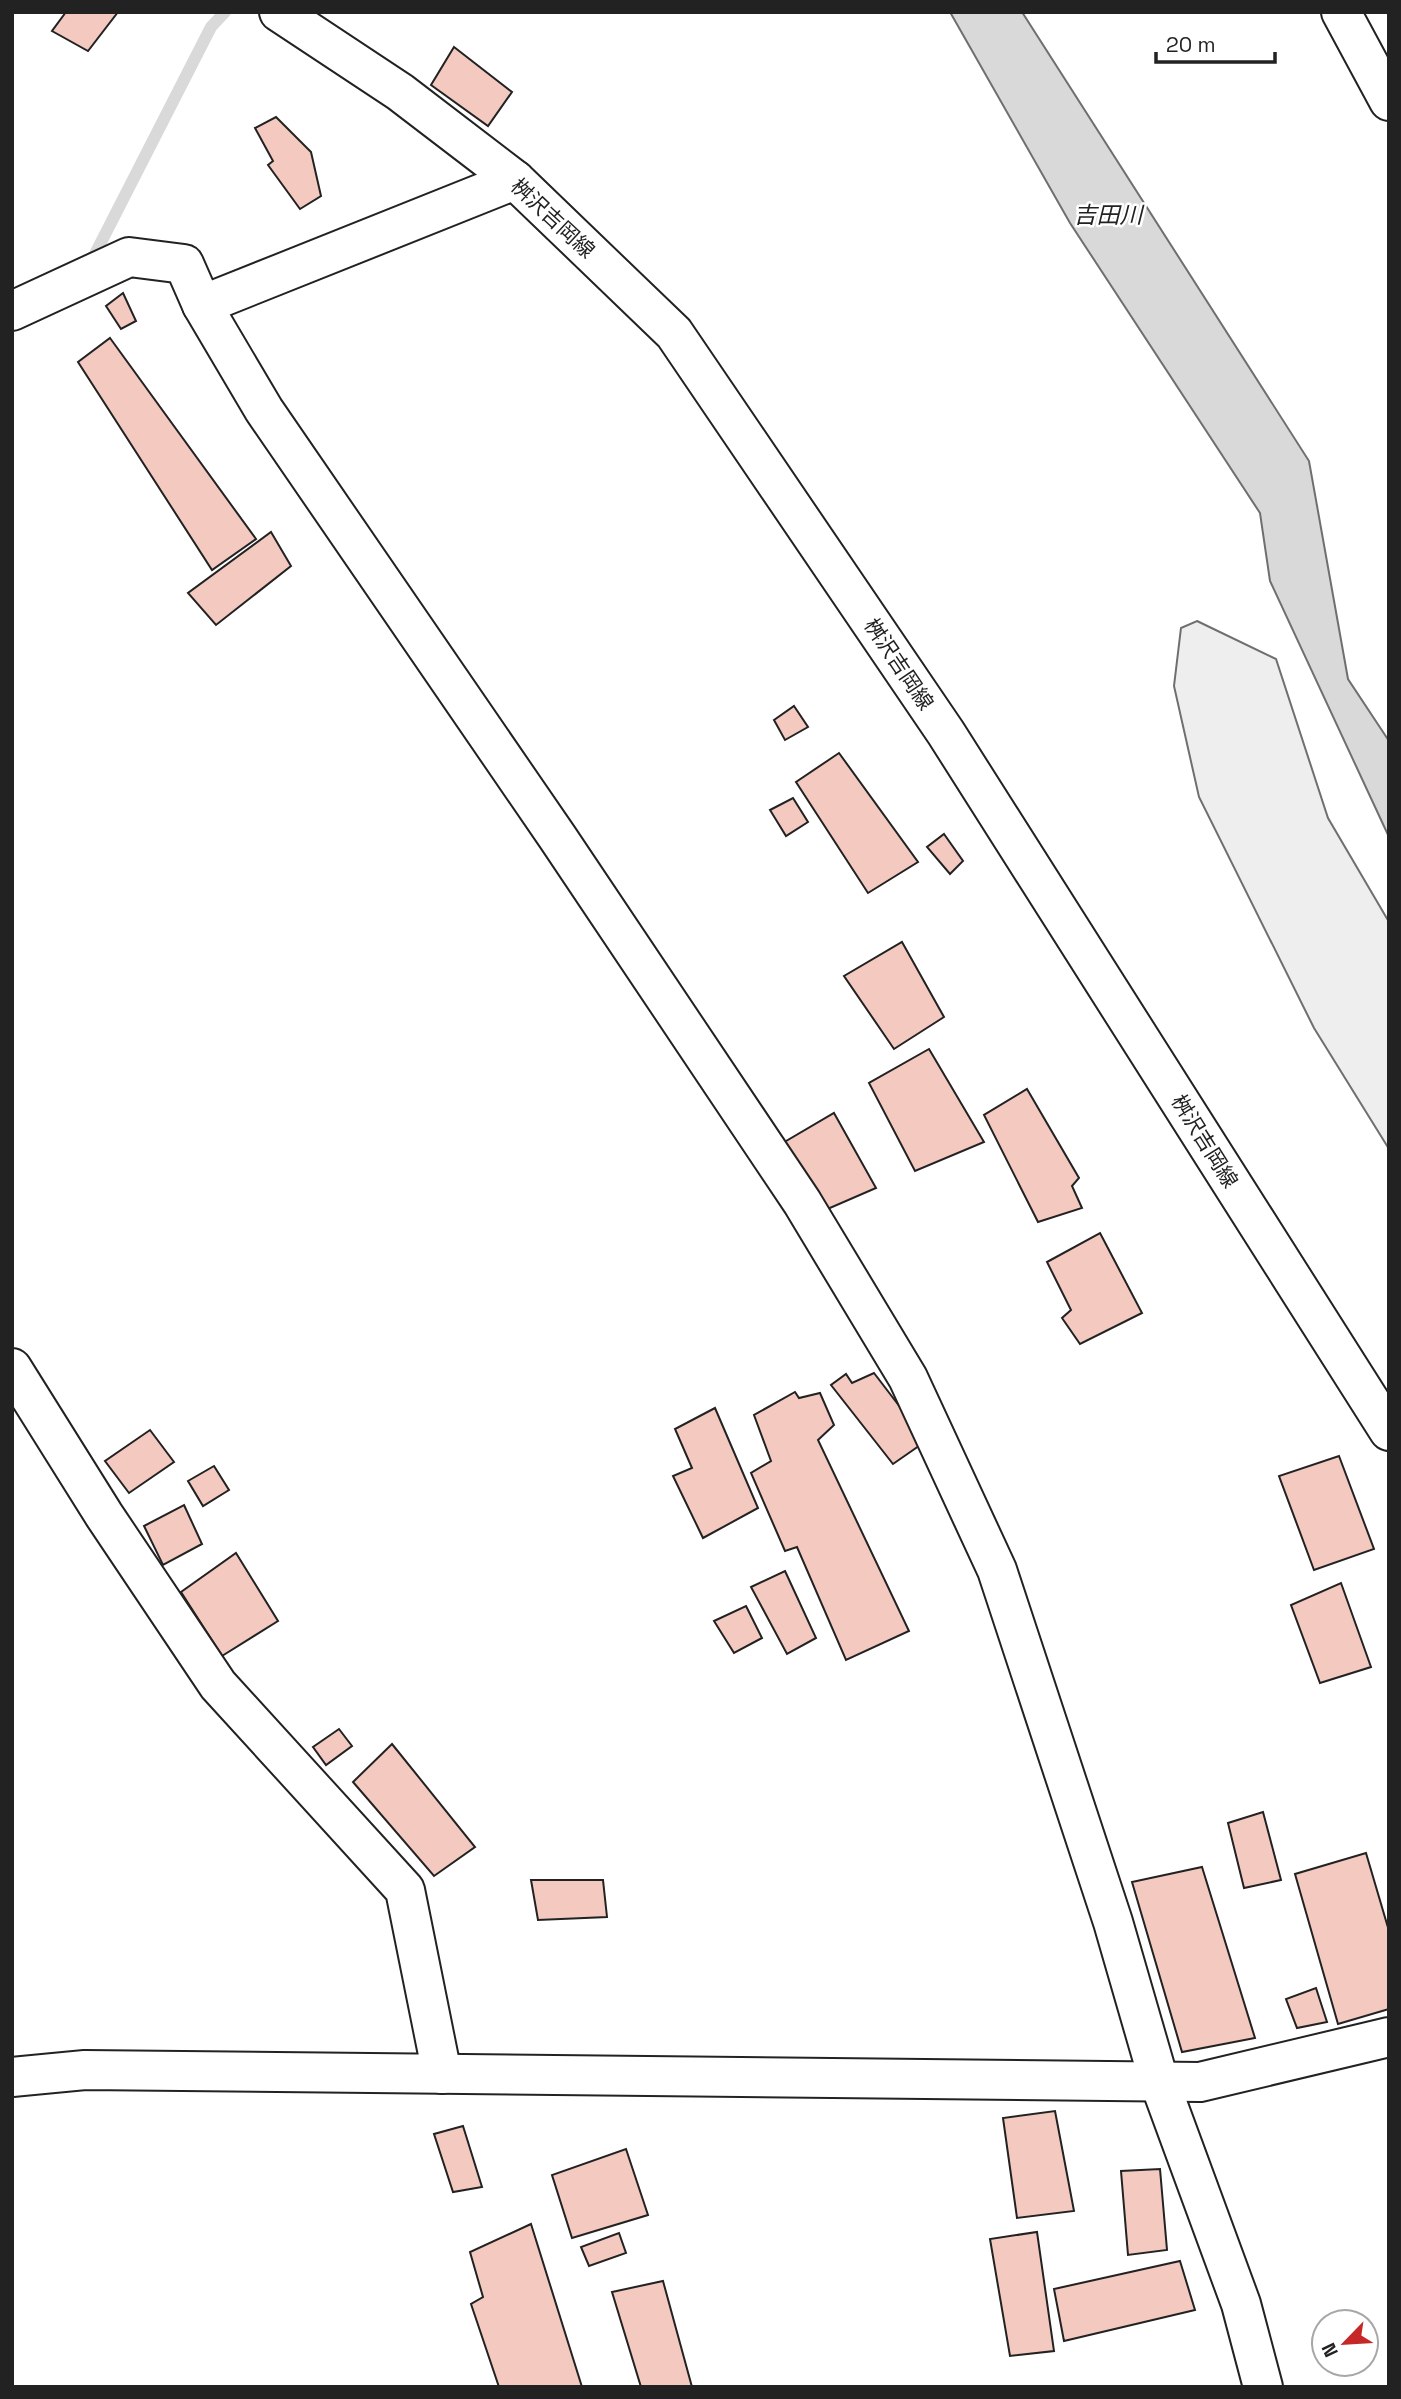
<svg xmlns="http://www.w3.org/2000/svg" width="1401" height="2399" viewBox="0 0 1401 2399" font-family="'Space Grotesk','Noto Sans JP',sans-serif">
<style>
.green{fill:#eee;stroke:#6f6f6f;stroke-width:2}
.water{fill:#d9d9d9;stroke:#6f6f6f;stroke-width:2}
.lines{fill:none;stroke-linecap:round;stroke-linejoin:round}
.stream{stroke:#d9d9d9;stroke-width:12}
.building{fill:#f3c9c0;stroke:#222;stroke-width:2}
.minor-casing{stroke:#222;stroke-width:42}
.major-casing{stroke:#222;stroke-width:42}
.minor{stroke:#fff;stroke-width:38}
.major{stroke:#fff;stroke-width:38}
.labels{text-anchor:middle;dominant-baseline:central;stroke-width:5;stroke-linejoin:round;paint-order:stroke}
.street-label{font-size:21px;fill:#222;stroke:#fff}
.water-label{font-size:23px;font-style:italic;fill:#222;stroke:#fff}
</style>
<rect width="100%" height="100%" fill="#fff"/>
<polygon class="green" points="1197,621 1276,659 1328,818 1389,922 1389,1149 1314,1028 1199,797 1174,686 1181,628"/>
<polygon class="water" points="950,12 1022,12 1309,461 1348,679 1389,741 1389,837 1270,581 1260,513 1070,223"/>
<g class="lines">
<polyline class="stream" points="87,261 94,256 211,27 225,12"/>
</g>
<g class="building">
<polygon points="66,12 118,12 88,51 52,31"/>
<polygon points="454,47 512,92 488,126 431,85"/>
<polygon points="276,117 311,152 321,196 300,209 268,165 273,161 255,128"/>
<polygon points="123,293 136,321 121,329 106,306"/>
<polygon points="110,338 256,539 212,570 78,362"/>
<polygon points="271,532 291,566 216,625 188,593"/>
<polygon points="794,706 808,727 785,740 774,720"/>
<polygon points="839,753 918,862 868,893 796,782"/>
<polygon points="793,798 808,822 786,836 770,810"/>
<polygon points="944,834 963,861 950,874 927,847"/>
<polygon points="902,942 944,1017 894,1049 844,976"/>
<polygon points="929,1049 984,1142 915,1171 869,1083"/>
<polygon points="1027,1089 1079,1178 1072,1186 1082,1208 1038,1222 984,1115"/>
<polygon points="834,1113 876,1188 823,1211 781,1144"/>
<polygon points="1100,1233 1142,1313 1080,1344 1062,1318 1071,1310 1047,1262"/>
<polygon points="874,1373 926,1441 893,1464 831,1385 846,1374 852,1383"/>
<polygon points="795,1392 799,1398 820,1393 834,1425 818,1440 909,1631 846,1660 797,1547 785,1551 751,1473 771,1461 754,1415"/>
<polygon points="715,1408 758,1508 703,1538 673,1476 692,1468 675,1429"/>
<polygon points="150,1430 174,1462 129,1493 105,1461"/>
<polygon points="1339,1456 1374,1549 1314,1570 1279,1476"/>
<polygon points="214,1466 229,1490 203,1506 188,1481"/>
<polygon points="184,1505 202,1544 163,1565 144,1526"/>
<polygon points="236,1553 278,1621 222,1656 181,1592"/>
<polygon points="785,1571 816,1638 787,1654 751,1587"/>
<polygon points="1341,1583 1371,1667 1320,1683 1291,1605"/>
<polygon points="746,1606 762,1638 734,1653 714,1621"/>
<polygon points="339,1729 352,1746 326,1765 313,1747"/>
<polygon points="392,1744 475,1847 434,1876 353,1782"/>
<polygon points="1263,1812 1281,1880 1244,1888 1228,1823"/>
<polygon points="1366,1853 1389,1931 1389,2009 1338,2024 1295,1874"/>
<polygon points="1202,1867 1255,2038 1182,2052 1132,1882"/>
<polygon points="531,1880 603,1880 607,1917 538,1920"/>
<polygon points="1316,1988 1327,2022 1297,2028 1286,1999"/>
<polygon points="1055,2111 1074,2211 1017,2218 1003,2118"/>
<polygon points="463,2126 482,2187 453,2192 434,2134"/>
<polygon points="626,2149 648,2215 572,2238 552,2175"/>
<polygon points="1160,2169 1167,2250 1128,2255 1121,2171"/>
<polygon points="531,2224 582,2387 499,2387 471,2304 483,2297 470,2252"/>
<polygon points="1037,2232 1054,2351 1010,2356 990,2239"/>
<polygon points="619,2233 626,2253 589,2266 581,2247"/>
<polygon points="1180,2261 1195,2310 1064,2341 1054,2289"/>
<polygon points="663,2281 692,2387 641,2387 612,2292"/>
</g>
<g class="lines">
<g class="minor-casing">
<g id="minor">
<polyline points="1341,12 1389,101"/>
<polyline points="515,180 202,305 264,410 558,838 802,1202 908,1378 997,1570 1113,1922 1159,2081 1241,2304 1263,2387"/>
<polyline points="12,311 129,257 184,264 202,305"/>
<polyline points="12,1368 104,1515 218,1685 405,1890 442,2074"/>
<polyline points="12,2077 85,2070 1200,2082 1389,2037"/>
</g>
</g>
<g class="major-casing">
<polyline id="major" points="279,12 400,92 515,180 674,333 946,733 1389,1431"/>
</g>
<use href="#minor" class="minor"/>
<use href="#major" class="major"/>
</g>
<g class="labels">
<g class="street-label">
<text transform="translate(553 218) rotate(43)">桝沢吉岡線</text>
<text transform="translate(899 664) rotate(56)">桝沢吉岡線</text>
<text transform="translate(1205 1141) rotate(58)">桝沢吉岡線</text>
</g>
<g class="water-label">
<text x="1108" y="215">吉田川</text>
</g>
</g>
<rect width="1401" height="2399" fill="none" stroke="#222222" stroke-width="28"/>
<g transform="translate(1345 2343) rotate(245)"><circle r="33" fill="#ffffff" stroke="#a7a7a7" stroke-width="2"/>
<path d="M0-5L12 26L0 18L-12 26Z" fill="#c62828"/>
<text y="-10" font-size="19" font-weight="bold" text-anchor="middle" fill="#222222">N</text>
</g>
<path d="M1156 52v10h119v-10" fill="none" stroke="#222222" stroke-width="3.5"/>
<text x="1166" y="52" font-size="21" fill="#222222" stroke="#ffffff" stroke-width="5" paint-order="stroke">20 m</text>
</svg>
